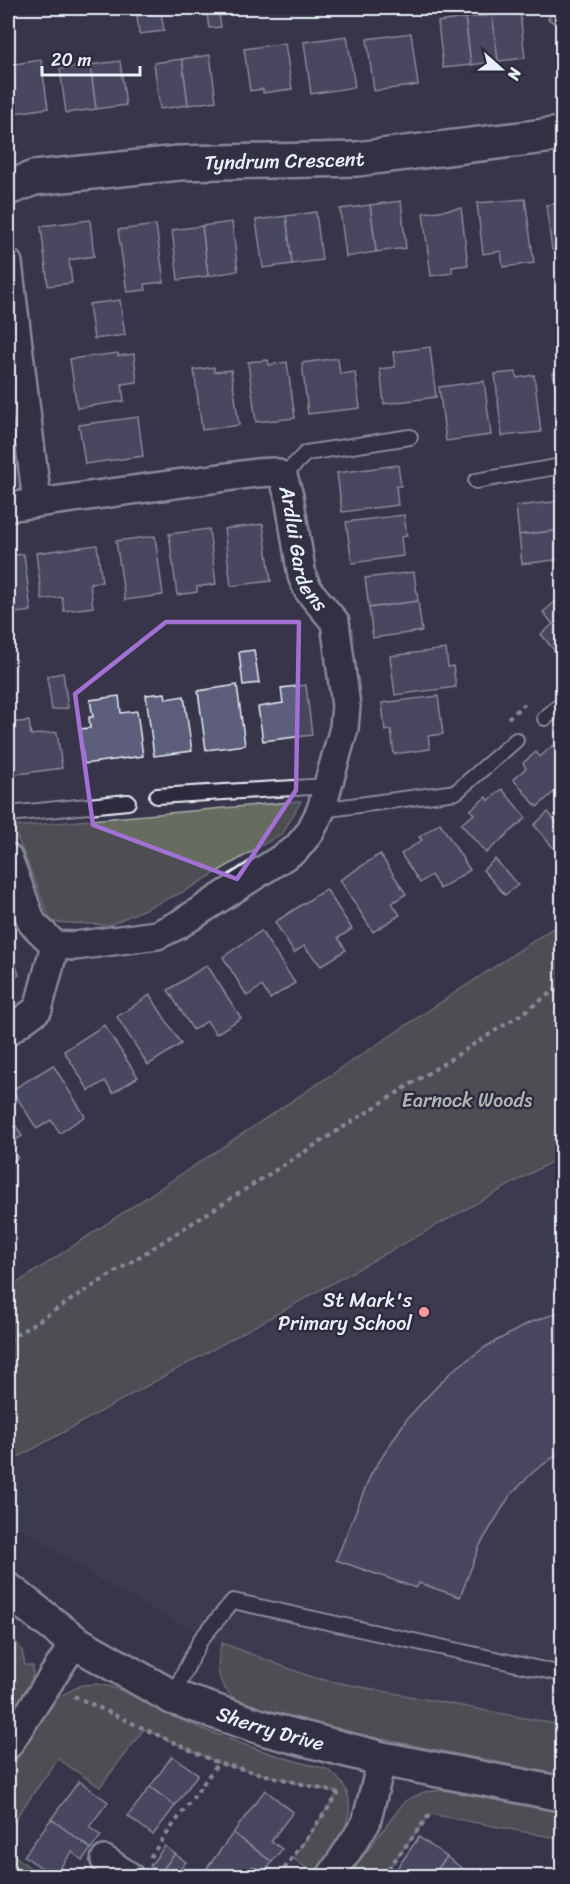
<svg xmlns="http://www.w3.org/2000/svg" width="570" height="1884" viewBox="0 0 570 1884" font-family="Sriracha,sans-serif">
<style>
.built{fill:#434058}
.green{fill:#666c5f;stroke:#a7aeac;stroke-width:1.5}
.building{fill:#5d5d7b;stroke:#e8f1f8;stroke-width:1.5}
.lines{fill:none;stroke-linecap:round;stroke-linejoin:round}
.service-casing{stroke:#e8f1f8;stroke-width:18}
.minor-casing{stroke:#e8f1f8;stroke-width:32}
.tertiary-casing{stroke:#e8f1f8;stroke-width:38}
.path{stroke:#e8f1f8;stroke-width:4;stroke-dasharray:4.5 4.5;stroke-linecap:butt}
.service{stroke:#2f2a3d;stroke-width:14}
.minor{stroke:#2f2a3d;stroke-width:27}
.tertiary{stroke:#2f2a3d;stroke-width:33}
.marked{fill:none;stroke:#a171d3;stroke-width:4.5;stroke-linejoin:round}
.poi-dot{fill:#ff9aa2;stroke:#2f2a3d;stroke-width:2}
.labels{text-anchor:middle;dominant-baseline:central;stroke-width:5;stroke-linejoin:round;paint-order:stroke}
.street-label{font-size:20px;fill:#e8f1f8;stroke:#2f2a3d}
.park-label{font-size:20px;fill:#aeb5b3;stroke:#2f2a3d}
.poi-label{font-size:20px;fill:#e8f1f8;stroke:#2f2a3d;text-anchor:end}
</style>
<rect width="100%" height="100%" fill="#383449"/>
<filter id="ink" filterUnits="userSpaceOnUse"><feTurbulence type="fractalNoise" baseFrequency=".0167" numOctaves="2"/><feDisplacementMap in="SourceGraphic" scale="12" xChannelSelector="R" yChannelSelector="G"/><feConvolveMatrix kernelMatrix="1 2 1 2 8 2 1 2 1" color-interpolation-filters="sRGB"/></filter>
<g filter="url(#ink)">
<polygon class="built" points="562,1158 562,1725 314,1678 245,1652 183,1625 104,1583 8,1519 8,1466"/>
<g class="green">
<polygon points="301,801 283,833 183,892 109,925 51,922 13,827"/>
<polygon points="562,922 562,1156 8,1463 8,1289"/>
<path d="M8 1631 22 1650 25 1665 33 1666C34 1687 23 1705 8 1720Z"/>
<path d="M222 1643 314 1678 562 1725V1775L327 1728 238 1701C216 1685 215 1668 222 1643Z"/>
<path d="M97 1684C129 1688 156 1710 186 1722 231 1741 279 1758 327 1769 373 1802 338 1841 316 1875L293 1858 338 1793 221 1764 144 1729 100 1787 58 1759 8 1829V1774L46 1711 60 1696 82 1685Z"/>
<polygon points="443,1790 562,1813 562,1839 430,1814 383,1876 348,1876 405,1801 424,1792"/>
<polygon points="8,1851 37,1873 34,1876 8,1876"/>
</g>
<g class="building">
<polygon points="206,8 218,8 221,27 209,28"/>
<polygon points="555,8 562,8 562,28 548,19"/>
<polygon points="161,12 164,31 139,34 137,16"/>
<polygon points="520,12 525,58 498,61 492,15"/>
<polygon points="492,15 498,61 471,65 465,18"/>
<polygon points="465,18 471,65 443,68 438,22"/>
<polygon points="411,33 418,85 374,91 367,39"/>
<polygon points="347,36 355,87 311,94 304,42"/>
<polygon points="285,43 292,89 263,93 263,89 250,91 244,49"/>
<polygon points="210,55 216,101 188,105 182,59"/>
<polygon points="182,59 188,105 160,109 154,63"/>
<polygon points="41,60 48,108 9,114 8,65"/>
<polygon points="120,61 126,105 96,109 90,65"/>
<polygon points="90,65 96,109 66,113 60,69"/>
<polygon points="525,199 534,263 503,267 501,251 483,254 477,203"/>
<polygon points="401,201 406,248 376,252 370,205"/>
<polygon points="562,203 562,249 552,250 546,205"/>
<polygon points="370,205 376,252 346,257 340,209"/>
<polygon points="461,208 468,265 452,267 452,273 431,276 423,213"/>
<polygon points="316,212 322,260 292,264 286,216"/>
<polygon points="286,216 292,264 263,268 256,220"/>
<polygon points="90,220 94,256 69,260 72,283 48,286 41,226"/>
<polygon points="232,222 238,271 208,276 202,226"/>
<polygon points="156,225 164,282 145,284 146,290 127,292 118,230"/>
<polygon points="202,226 208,276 178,280 172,230"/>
<polygon points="120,300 125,335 94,339 89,304"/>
<polygon points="430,347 436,397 384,404 380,369 395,367 393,352"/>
<polygon points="118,353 118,356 134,354 137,382 122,384 124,401 77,408 70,359"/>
<polygon points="338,358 340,374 355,372 360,408 308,414 302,363"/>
<polygon points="268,360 269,365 287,362 295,418 256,422 248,362"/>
<polygon points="214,367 214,372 231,370 239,425 202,430 194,370"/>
<polygon points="516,372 517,378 534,375 541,432 502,436 495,374"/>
<polygon points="562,372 562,423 561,423 553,373"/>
<polygon points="484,381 491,435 446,441 439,387"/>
<polygon points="138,417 143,456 85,464 79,425"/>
<polygon points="398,465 401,486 396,486 398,505 342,512 337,473"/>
<polygon points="562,501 562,530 519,535 516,506"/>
<polygon points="404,515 407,536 401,537 403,556 352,563 346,522"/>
<polygon points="263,524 271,581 231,586 224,529"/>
<polygon points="209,529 216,584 197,587 197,592 177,595 169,534"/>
<polygon points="562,530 562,559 522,564 519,535"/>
<polygon points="155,536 163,595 125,600 116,541"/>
<polygon points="97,545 102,582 90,583 93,607 64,611 62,597 42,600 36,553"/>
<polygon points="24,554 31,611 8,614 8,556"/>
<polygon points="414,572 418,601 369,608 365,578"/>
<polygon points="562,596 562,655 560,658 541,634 553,624 543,612"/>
<polygon points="418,601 422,631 373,638 369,608"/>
<polygon points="446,649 448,667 453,666 456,687 395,695 390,656"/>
<polygon points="254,650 259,683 243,685 239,652"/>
<polygon points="63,673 68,708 52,710 47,676"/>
<polygon points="237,685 245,745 206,750 198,691"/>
<polygon points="306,685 312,735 263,741 258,707 283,703 281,688"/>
<polygon points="165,693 166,699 184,696 192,751 154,756 146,695"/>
<polygon points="119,696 121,713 137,711 143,756 84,764 79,729 90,728 89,717 93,717 90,700"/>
<polygon points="438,696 443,734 428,736 430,749 394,754 391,730 385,731 382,703"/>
<polygon points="29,721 31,735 57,732 62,768 11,775 8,723"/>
<polygon points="553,745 562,756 562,785 537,807 513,779 526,768 523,763 536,752 540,757"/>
<polygon points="502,789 526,818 486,853 461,824 474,814 470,810 486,797 488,801"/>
<polygon points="548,812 562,829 562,845 556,851 534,825"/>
<polygon points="440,823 470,870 440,889 431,875 420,883 401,854 422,840 419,837"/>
<polygon points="380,854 406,894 392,903 400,915 373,932 340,880"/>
<polygon points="495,859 518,885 505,895 483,870"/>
<polygon points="326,889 352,929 338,938 346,950 321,966 304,946 294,953 275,922"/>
<polygon points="261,931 295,983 270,999 262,986 247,996 223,957"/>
<polygon points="8,941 19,975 8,980"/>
<polygon points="207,965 241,1018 216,1034 207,1021 193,1030 168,990"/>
<polygon points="150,995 181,1044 148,1065 117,1017"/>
<polygon points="104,1025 138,1077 113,1093 105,1081 89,1091 64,1051"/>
<polygon points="53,1065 85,1116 60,1133 51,1120 37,1129 12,1090"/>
<polygon points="8,1113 22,1136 9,1144 18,1158 8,1164"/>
<polygon points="562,1311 562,1451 533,1472 509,1497 480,1545 460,1597 419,1583 416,1588 336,1560 371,1474 406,1420 425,1399 452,1371 487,1346 529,1323"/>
<polygon points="172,1756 198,1774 175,1806 150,1787"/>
<polygon points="79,1781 108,1802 89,1827 101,1836 91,1849 51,1819"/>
<polygon points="150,1787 175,1806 153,1835 128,1816"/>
<polygon points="265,1790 293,1812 271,1841 282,1849 272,1862 233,1833"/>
<polygon points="51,1819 91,1849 82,1860 72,1852 54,1876 24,1856"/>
<polygon points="233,1833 272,1862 264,1874 253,1866 245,1876 201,1876"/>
<polygon points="419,1837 447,1857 432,1876 403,1876 395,1871"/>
<polygon points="165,1846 175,1854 159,1874 150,1866"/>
<polygon points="175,1854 186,1862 175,1876 163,1876 159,1874"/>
<polygon points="447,1857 471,1875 470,1876 432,1876"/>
<polygon points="501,1869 511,1876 496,1876"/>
</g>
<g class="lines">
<g class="service-casing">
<g id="service">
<polyline points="283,476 306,453 410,437"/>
<polyline points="476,481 562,466"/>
<polyline points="545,718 562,704"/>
<polyline points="157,796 328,786"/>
<polyline points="321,810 456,792 516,740"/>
<polyline points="8,814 128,802"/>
<polyline points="172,1697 201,1639 233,1601 562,1674"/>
</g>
</g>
<g class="minor-casing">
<g id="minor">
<polyline points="8,263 37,502"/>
<path id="s1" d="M8 507 256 473 273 472 283 476 289 496 302 576 308 590 335 622 346 706 344 728 321 810 310 832 296 849 178 925 157 935 75 946 55 945 32 923 8 858"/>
<polyline points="8,1031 38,1009 55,945"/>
<polyline points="8,1745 75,1642"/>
<polyline points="105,1860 129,1876"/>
<polyline points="331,1876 366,1823 382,1759"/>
</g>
</g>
<g class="tertiary-casing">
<g id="tertiary">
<path id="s2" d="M8 188 34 178 179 163 357 159 562 134"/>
<path id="s3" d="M8 1590 75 1642 172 1697 267 1729 382 1759 562 1794"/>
</g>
</g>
<g class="path">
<polyline points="555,681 562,675"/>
<polyline points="508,718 525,704"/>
<polyline points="8,1340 523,1013 562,985"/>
<polyline points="74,1696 218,1763 342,1794"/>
<polyline points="150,1857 218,1763"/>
<polyline points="279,1876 339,1793"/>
<polyline points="383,1876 430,1814"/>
</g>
<use href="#service" class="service"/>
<use href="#minor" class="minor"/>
<use href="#tertiary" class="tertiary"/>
</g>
</g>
<path d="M0 0H570V1884H0ZM166 622H299L296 790 237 879 93 825 75 694Z" fill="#383449" fill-opacity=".55" fill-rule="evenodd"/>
<path class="marked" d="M166 622H299L296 790 237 879 93 825 75 694Z"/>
<circle class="poi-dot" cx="424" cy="1312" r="6"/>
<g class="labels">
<g class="street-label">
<text stroke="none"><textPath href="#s2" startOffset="279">Tyndrum Crescent</textPath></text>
<text stroke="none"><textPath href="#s1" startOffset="354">Ardlui Gardens</textPath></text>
<text stroke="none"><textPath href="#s3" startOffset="300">Sherry Drive</textPath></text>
</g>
<g class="park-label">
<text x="467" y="1100">Earnock Woods</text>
</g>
<g class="poi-label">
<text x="412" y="1300">St Mark's<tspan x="412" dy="23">Primary School</tspan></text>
</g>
</g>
<rect width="570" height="1884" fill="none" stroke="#2f2a3d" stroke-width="30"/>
<rect x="15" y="15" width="540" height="1854" fill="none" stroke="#e8f1f8" stroke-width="2" filter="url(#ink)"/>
<g transform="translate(501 69) rotate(111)" stroke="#2f2a3d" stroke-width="4.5" paint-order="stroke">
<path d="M0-4.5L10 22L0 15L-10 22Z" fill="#e8f1f8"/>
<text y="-9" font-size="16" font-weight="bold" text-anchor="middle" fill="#e8f1f8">N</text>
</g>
<path d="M42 66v9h98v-9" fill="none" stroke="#e8f1f8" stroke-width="3"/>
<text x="51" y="66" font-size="18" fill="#e8f1f8" stroke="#2f2a3d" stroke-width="4.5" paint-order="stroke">20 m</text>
</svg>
